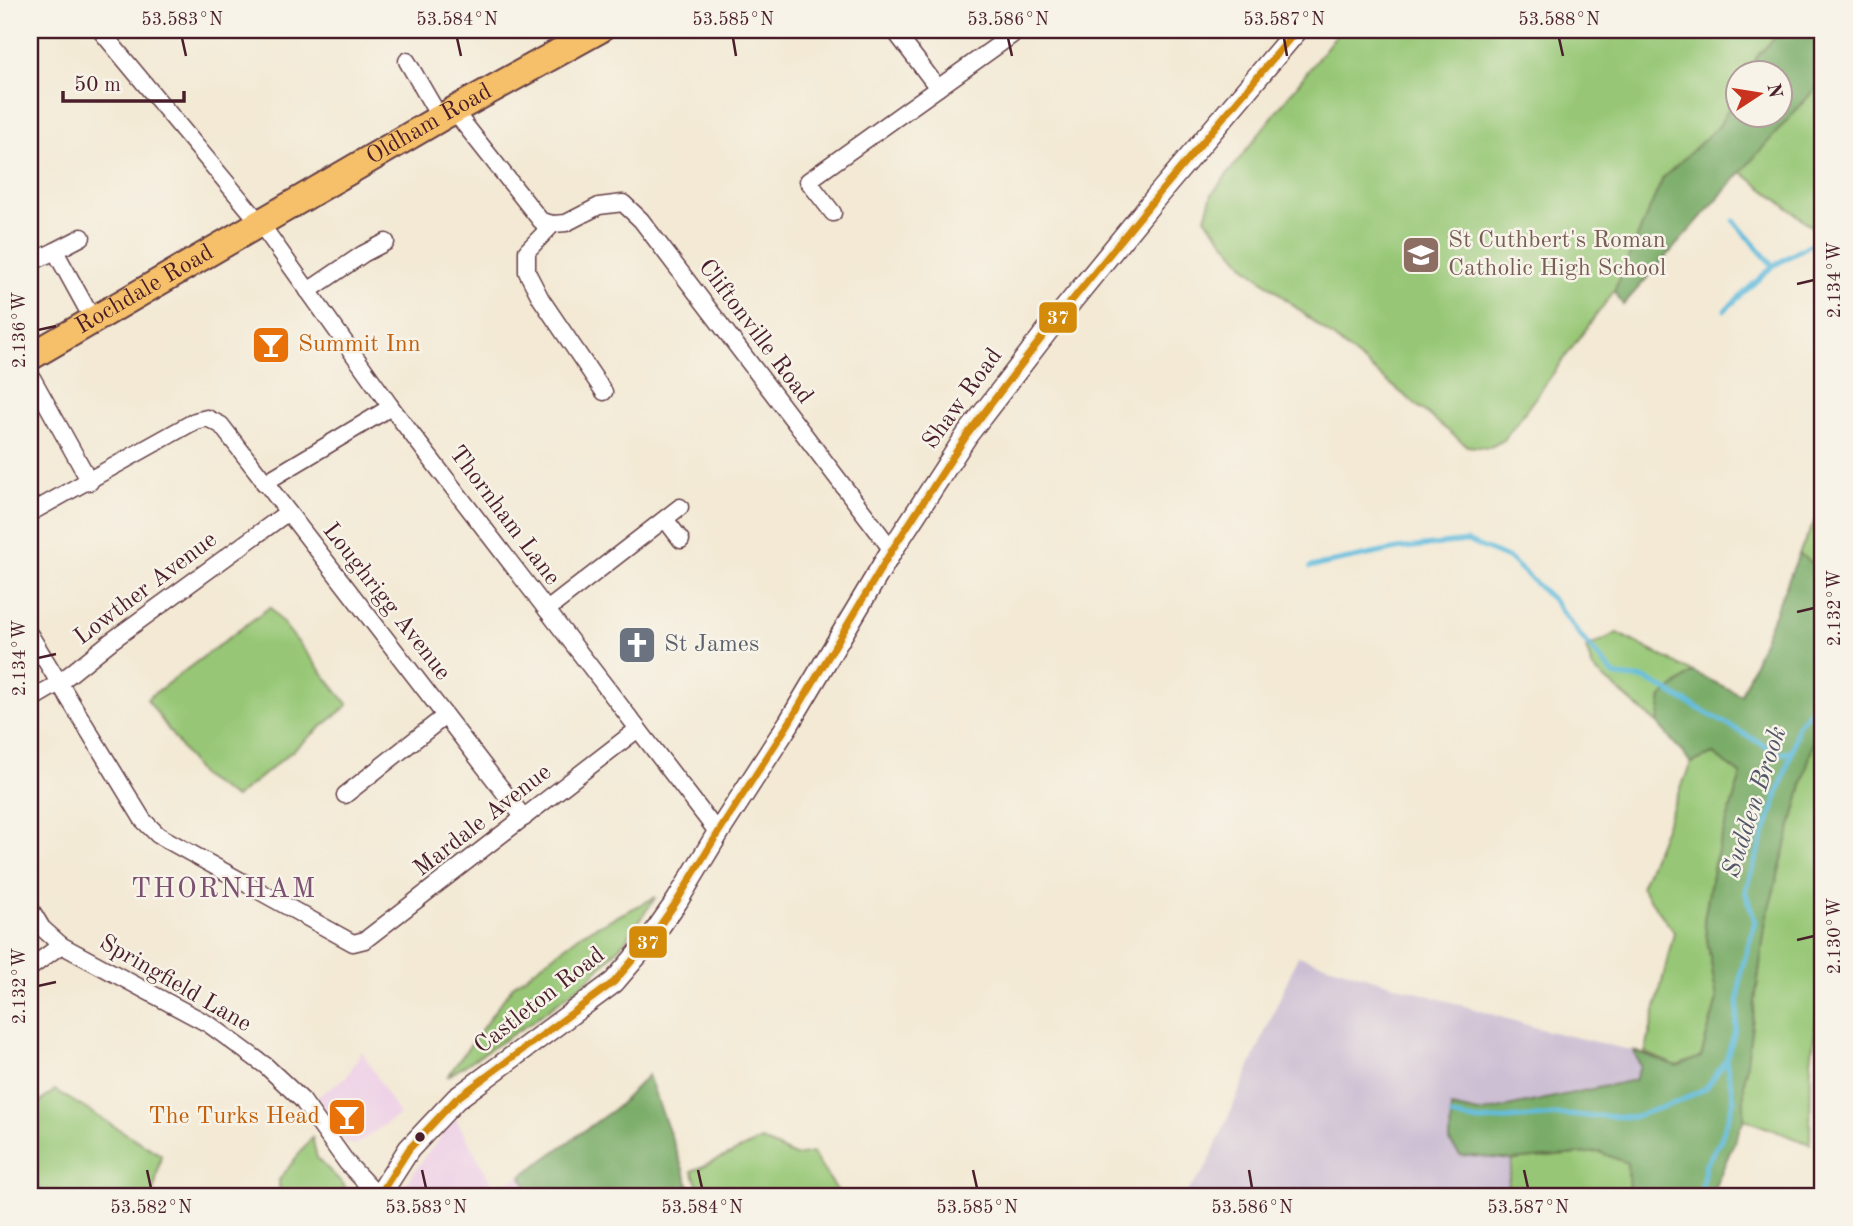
<svg xmlns="http://www.w3.org/2000/svg" width="1853" height="1226" viewBox="0 0 1853 1226" font-family="'Old Standard TT',serif">
<style>
.built{fill:#eed0e7}
.industrial{fill:#ccbed3}
.green{fill:#97c776;stroke:#707350;stroke-width:2}
.forest{fill:#79ac67;stroke:#626649;stroke-width:2}
.lines{fill:none;stroke-linecap:round;stroke-linejoin:round}
.stream{stroke:#5fbbdd;stroke-width:5}
.minor-casing{stroke:#633d44;stroke-width:19}
.tertiary-casing{stroke:#633d44;stroke-width:24}
.primary-casing{stroke:#633d44;stroke-width:30}
.minor{stroke:#fff;stroke-width:16}
.tertiary{stroke:#fff;stroke-width:21}
.primary{stroke:#f6c06b;stroke-width:26}
.bus-1-casing{stroke:#f7f3e8;stroke-width:12}
.bus-1{stroke:#d48b09;stroke-width:7}
.ticks{fill:none;stroke:#4a1f2b;stroke-width:2.5}
.bus-dot{fill:#4a1f2b;stroke:#f7f3e8;stroke-width:2.5}
.labels{text-anchor:middle;dominant-baseline:central;stroke-width:5;stroke-linejoin:round;paint-order:stroke}
.street-label{font-size:24px;fill:#4a1f2b;stroke:#f7f3e8}
.education-label{font-size:24px;fill:#785e54;stroke:#f7f3e8;text-anchor:start}
.food-label{font-size:24px;fill:#c56008;stroke:#f7f3e8;text-anchor:start}
.worship-label{font-size:24px;fill:#5b616d;stroke:#f7f3e8;text-anchor:start}
.water-label{font-size:26px;font-style:italic;fill:#515669;stroke:#f7f3e8}
.quarter-label{font-size:28px;letter-spacing:2px;fill:#7c5172;stroke:#f7f3e8}
.line-badge{stroke:#f7f3e8;stroke-width:2.5}
.badge-label{font-size:19px;text-anchor:middle;font-weight:bold;fill:#fff}
.neatline{fill:none;stroke:#4a1f2b;stroke-width:2.5}
.ticks-label{font-size:18px;text-anchor:middle;fill:#4a1f2b}
</style>
<rect width="100%" height="100%" fill="#f7f3e8"/>
<filter id="ink" filterUnits="userSpaceOnUse"><feTurbulence type="fractalNoise" baseFrequency=".0143" numOctaves="2"/><feDisplacementMap in="SourceGraphic" scale="14" xChannelSelector="R" yChannelSelector="G"/><feConvolveMatrix kernelMatrix="1 2 1 2 8 2 1 2 1" color-interpolation-filters="sRGB"/></filter>
<filter id="wash" filterUnits="userSpaceOnUse"><feTurbulence type="fractalNoise" baseFrequency=".00686" numOctaves="4" result="noise"/><feDisplacementMap in="SourceGraphic" scale="28" xChannelSelector="R" yChannelSelector="G"/><feGaussianBlur stdDeviation="1.57" result="paint"/><feColorMatrix in="noise" values="0 0 0 0 0 0 0 0 0 0 0 0 0 0 0 0 0 1.4 0 .05"/><feComposite in="paint" operator="in"/></filter>
<g filter="url(#wash)">
<rect width="100%" height="100%" fill="#f3e9d4"/>
<g class="built">
<polygon points="362,1051 399,1115 355,1145 346,1143 317,1097 347,1076"/>
<polygon points="456,1119 494,1187 521,1176 532,1196 398,1196 425,1156"/>
</g>
<polygon class="industrial" points="1298,956 1544,1030 1634,1051 1640,1066 1635,1080 1479,1113 1460,1155 1513,1160 1505,1196 1184,1196 1206,1168"/>
<g class="green">
<polygon points="1340,30 1783,30 1758,55 1748,73 1738,74 1737,93 1719,126 1663,178 1614,291 1504,440 1489,448 1467,446 1245,266 1205,218 1212,194"/>
<polygon points="1823,80 1823,231 1814,228 1740,171"/>
<polygon points="1823,504 1823,570 1799,554"/>
<polygon points="270,607 348,705 235,798 201,776 147,699"/>
<polygon points="1617,633 1693,672 1662,697 1658,724 1593,669 1586,648"/>
<polygon points="1823,706 1823,970 1811,1062 1810,1144 1744,1119 1744,1083 1766,920"/>
<polygon points="1713,754 1741,775 1714,864 1704,920 1717,999 1701,1057 1677,1066 1645,1053 1674,932 1641,887 1691,763"/>
<polygon points="656,897 624,942 588,980 530,1023 447,1077 513,986 583,933"/>
<polygon points="55,1090 161,1155 153,1196 47,1196 30,1180 30,1110"/>
<polygon points="312,1137 317,1158 343,1184 351,1196 280,1196 279,1180"/>
<polygon points="761,1140 795,1156 812,1153 841,1196 702,1196 692,1171"/>
<polygon points="1599,1152 1627,1162 1629,1186 1620,1196 1505,1196 1513,1160"/>
</g>
<g class="forest">
<polygon points="1783,30 1823,30 1823,80 1623,305 1614,291 1663,178 1719,126 1737,93 1738,116 1780,116 1780,74 1748,73 1758,55"/>
<polygon points="1799,554 1823,570 1823,706 1766,920 1744,1083 1744,1119 1712,1194 1710,1196 1620,1196 1629,1186 1627,1163 1599,1152 1513,1160 1460,1155 1450,1143 1451,1107 1479,1113 1635,1080 1640,1066 1634,1051 1677,1066 1701,1057 1717,999 1704,920 1714,864 1741,775 1713,754 1691,763 1658,724 1662,697 1693,672 1741,695"/>
<polygon points="648,1075 693,1196 532,1196 521,1176 617,1107"/>
</g>
<g class="lines">
<g class="stream">
<polyline points="1734,221 1773,266"/>
<polyline points="1725,310 1773,266 1823,237"/>
<polyline points="1310,567 1397,549 1467,541 1510,559 1553,600 1583,639 1615,676 1646,679 1780,754 1792,751"/>
<polyline points="1452,1116 1480,1121 1557,1115 1633,1117 1680,1101 1706,1088 1726,1060"/>
<polyline points="1701,1196 1705,1166 1721,1139 1734,1100 1726,1060 1736,1028 1741,972 1755,921 1745,891 1791,755 1798,725 1815,704 1823,665"/>
</g>
</g>
</g>
<g filter="url(#ink)">
<g class="lines">
<g class="minor-casing">
<g id="minor">
<polyline points="100,30 260,223 391,407 718,833"/>
<polyline points="894,30 938,88"/>
<polyline points="407,61 440,118"/>
<polyline points="454,111 541,221 553,224 527,251 527,272 541,299 604,392"/>
<polyline points="833,213 808,181 1019,30"/>
<polyline points="553,224 566,223 599,206 623,203 641,220 892,550"/>
<polyline points="55,251 82,237"/>
<polyline points="30,263 55,251 93,320"/>
<polyline points="308,291 363,254 386,242"/>
<polyline points="30,374 90,482"/>
<polyline points="264,483 391,407"/>
<polyline points="30,513 195,421 207,418 221,425 524,818"/>
<polyline points="665,519 681,540"/>
<polyline points="547,610 680,507"/>
<polyline points="30,635 143,820 158,835 353,943 365,940 638,729"/>
<polyline points="30,700 59,683 110,642 288,512"/>
<polyline points="345,795 445,716"/>
<polyline points="30,908 42,928 61,945 210,1025 266,1066 302,1100 347,1163 378,1196"/>
<polyline points="30,968 61,945"/>
</g>
</g>
<g class="tertiary-casing">
<polyline id="tertiary" points="379,1196 409,1149 456,1099 614,982 649,941 677,901 718,833 789,723 892,550 967,435 1047,331 1157,196 1297,30"/>
</g>
<g class="primary-casing">
<g id="primary">
<path id="s1" d="M30 357 440 118 599 30"/>
</g>
</g>
<use href="#minor" class="minor"/>
<use href="#tertiary" class="tertiary"/>
<use href="#primary" class="primary"/>
<g class="bus-1-casing">
<polyline id="bus-1" points="379,1196 409,1149 456,1099 614,982 649,941 677,901 718,833 789,723 892,550 967,435 1047,331 1157,196 1297,30"/>
</g>
<use href="#bus-1" class="bus-1"/>
</g>
</g>
<path class="ticks" d="M182 38 186 56M457 38 461 56M733 38 736 56M1008 38 1012 56M1284 38 1287 56M1559 38 1563 56M1797 284 1814 280M38 330 56 326M1797 612 1814 608M38 658 56 654M1797 940 1814 936M38 986 56 982M147 1170 151 1188M422 1170 426 1188M698 1170 702 1188M973 1170 977 1188M1249 1170 1252 1188M1524 1170 1528 1188"/>
<defs>
<g id="school-square" transform="scale(2.0125)"><rect x="-9" y="-9" width="18" height="18" rx="4" fill="#8d6e63" stroke="#f7f3e8"/><path d="M0-5L7-2L0 1L-7-2ZM-4 1L0 2.5L4 1V4Q0 6-4 4Z" fill="#fff"/></g>
<g id="bar-square" transform="scale(2.0125)"><rect x="-9" y="-9" width="18" height="18" rx="4" fill="#e8710a" stroke="#f7f3e8"/><path d="M-6-5H6L.8 .8V4.5H3.5V6h-7V4.5H-.8V.8Z" fill="#fff"/></g>
<g id="church-square" transform="scale(2.0125)"><rect x="-9" y="-9" width="18" height="18" rx="4" fill="#6b7280" stroke="#f7f3e8"/><path d="M-1.2-6h2.4v3.5h3.3v2.4h-3.3V6h-2.4V-.1h-3.3v-2.4h3.3Z" fill="#fff"/></g>
</defs>
<g fill-rule="evenodd">
<use href="#school-square" x="1421" y="255"/>
<use href="#bar-square" x="271" y="345"/>
<use href="#church-square" x="637" y="645"/>
<use href="#bar-square" x="347" y="1117"/>
</g>
<circle class="bus-dot" cx="420" cy="1137" r="6"/>
<g class="labels">
<g class="street-label">
<text stroke="none"><textPath href="#s1" startOffset="462">Oldham Road</textPath></text>
<text stroke="none"><textPath href="#s1" startOffset="133">Rochdale Road</textPath></text>
<text transform="translate(755 332) rotate(53)">Cliftonville Road</text>
<text transform="translate(963 399) rotate(-54)">Shaw Road</text>
<text transform="translate(504 516) rotate(53)">Thornham Lane</text>
<text transform="translate(146 589) rotate(-37)">Lowther Avenue</text>
<text transform="translate(386 602) rotate(52)">Loughrigg Avenue</text>
<text transform="translate(483 821) rotate(-38)">Mardale Avenue</text>
<text transform="translate(175 984) rotate(30)">Springfield Lane</text>
<text transform="translate(540 1001) rotate(-38)">Castleton Road</text>
</g>
<g class="education-label">
<text x="1448" y="241">St Cuthbert's Roman<tspan x="1448" dy="28">Catholic High School</tspan></text>
</g>
<g class="food-label">
<text x="298" y="345">Summit Inn</text>
<text x="320" y="1117" text-anchor="end">The Turks Head</text>
</g>
<g class="worship-label">
<text x="664" y="645">St James</text>
</g>
<g class="water-label">
<text transform="translate(1755 802) rotate(-72)">Sudden Brook</text>
</g>
<g class="quarter-label">
<text x="224" y="890">THORNHAM</text>
</g>
</g>
<g class="line-badge">
<rect x="1038" y="301" width="40" height="33" rx="7" fill="#d48b09"/>
<rect x="628" y="925" width="40" height="34" rx="7" fill="#d48b09"/>
</g>
<g class="badge-label">
<text x="1058" y="324">37</text>
<text x="648" y="949">37</text>
</g>
<rect width="1853" height="1226" fill="none" stroke="#f7f3e8" stroke-width="77"/>
<g transform="translate(1759 94) rotate(78)"><circle r="33" fill="#f7f3e8" stroke="#b29e9c" stroke-width="2"/>
<path d="M0-5L12 26L0 18L-12 26Z" fill="#c8321e"/>
<text y="-10" font-size="19" font-weight="bold" text-anchor="middle" fill="#4a1f2b">N</text>
</g>
<path d="M63 91v10h121v-10" fill="none" stroke="#4a1f2b" stroke-width="3.5"/>
<text x="74" y="91" font-size="21" fill="#4a1f2b" stroke="#f7f3e8" stroke-width="5" paint-order="stroke">50 m</text>
<rect x="38" y="38" width="1776" height="1150" class="neatline"/>
<g class="ticks-label">
<text x="182" y="25">53.583°N</text>
<text x="457" y="25">53.584°N</text>
<text x="733" y="25">53.585°N</text>
<text x="1008" y="25">53.586°N</text>
<text x="1284" y="25">53.587°N</text>
<text x="1559" y="25">53.588°N</text>
<text transform="translate(1834 280) rotate(-90)" y="6">2.134°W</text>
<text transform="translate(19 330) rotate(-90)" y="6">2.136°W</text>
<text transform="translate(1834 608) rotate(-90)" y="6">2.132°W</text>
<text transform="translate(19 658) rotate(-90)" y="6">2.134°W</text>
<text transform="translate(1834 936) rotate(-90)" y="6">2.130°W</text>
<text transform="translate(19 986) rotate(-90)" y="6">2.132°W</text>
<text x="151" y="1213">53.582°N</text>
<text x="426" y="1213">53.583°N</text>
<text x="702" y="1213">53.584°N</text>
<text x="977" y="1213">53.585°N</text>
<text x="1252" y="1213">53.586°N</text>
<text x="1528" y="1213">53.587°N</text>
</g>
</svg>
